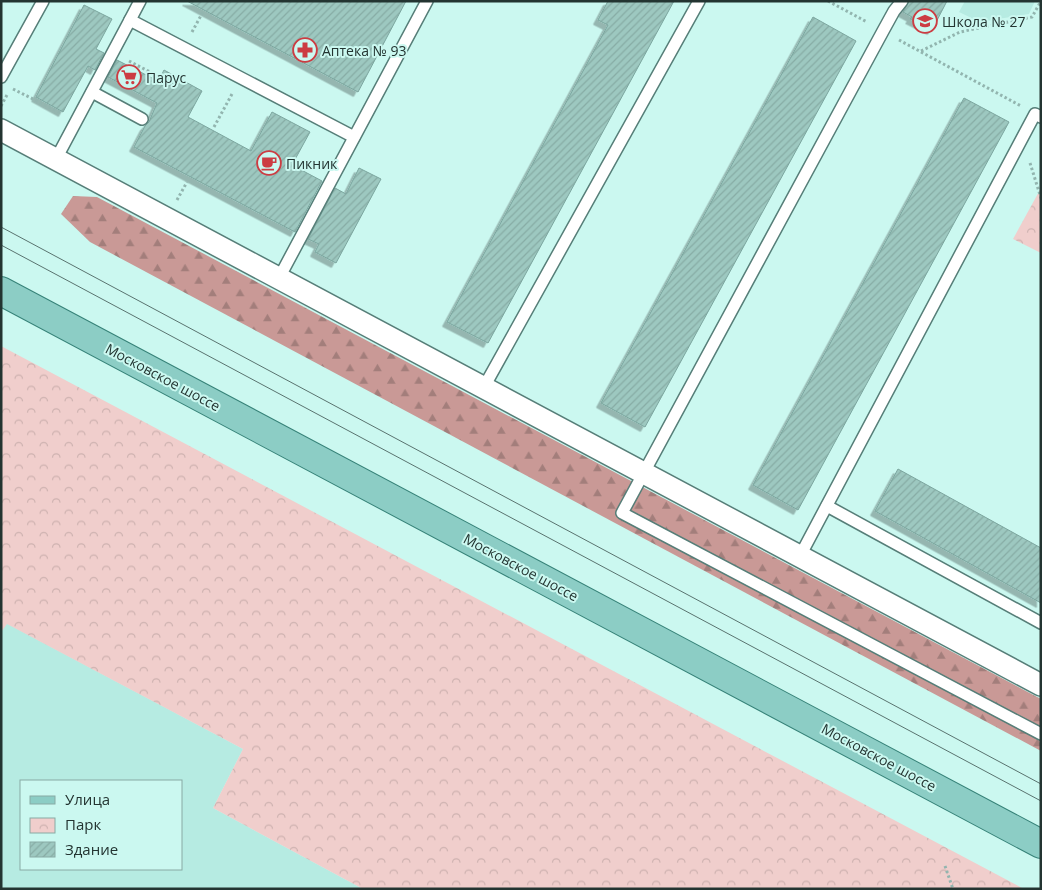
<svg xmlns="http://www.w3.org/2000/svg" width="1042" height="890" viewBox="0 0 1042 890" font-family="'Open Sans',sans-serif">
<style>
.built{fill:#b6ebe2;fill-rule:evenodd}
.forest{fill:url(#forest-firs)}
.park{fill:url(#park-crowns)}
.building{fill:url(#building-hatch);stroke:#7ca69f;filter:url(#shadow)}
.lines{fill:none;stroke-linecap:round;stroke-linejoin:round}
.service-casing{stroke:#567e78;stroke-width:14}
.minor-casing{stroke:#567e78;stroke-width:24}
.primary-casing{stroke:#368278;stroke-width:30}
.path{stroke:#92b5af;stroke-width:3;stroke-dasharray:2.5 2.5;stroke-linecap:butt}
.service{stroke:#fff;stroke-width:11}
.minor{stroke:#fff;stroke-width:21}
.primary{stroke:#8ccdc5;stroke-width:28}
.tram{stroke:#59736f;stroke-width:1}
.labels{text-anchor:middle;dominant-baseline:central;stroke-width:4;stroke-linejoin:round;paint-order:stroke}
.poi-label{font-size:14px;fill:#233431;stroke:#cbf8f0;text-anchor:start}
.street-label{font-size:14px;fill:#233431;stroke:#cbf8f0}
</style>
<defs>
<pattern id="forest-firs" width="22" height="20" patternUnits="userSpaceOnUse" patternTransform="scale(1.25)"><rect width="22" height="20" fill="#c99996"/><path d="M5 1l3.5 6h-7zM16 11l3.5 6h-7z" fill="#a37e7b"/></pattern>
<pattern id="park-crowns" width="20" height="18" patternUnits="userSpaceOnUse" patternTransform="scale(1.25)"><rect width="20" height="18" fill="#f0cecc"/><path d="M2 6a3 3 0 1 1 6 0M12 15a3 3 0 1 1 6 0" fill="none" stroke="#ceb2b0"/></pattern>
<pattern id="building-hatch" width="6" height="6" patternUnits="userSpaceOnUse" patternTransform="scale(1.25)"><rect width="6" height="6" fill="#9dc8c0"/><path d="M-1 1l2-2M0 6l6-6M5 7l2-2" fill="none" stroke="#87aca5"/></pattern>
<filter id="shadow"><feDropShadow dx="-4.5" dy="4.5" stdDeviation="0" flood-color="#0004"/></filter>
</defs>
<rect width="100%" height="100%" fill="#cbf8f0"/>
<g class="built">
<polygon points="965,1 1035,1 1029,14 980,22 959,12"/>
<path d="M6 623 243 749 213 808 363 889H1V632ZM21 781H181V869H21Z"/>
</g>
<polygon class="forest" points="73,196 97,197 1041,699 1041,751 90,242 61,214"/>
<g class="park">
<polygon points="1041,188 1041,253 1013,239"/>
<polygon points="1,346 1024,889 363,889 213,808 243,749 7,624 1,632"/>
</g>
<g class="building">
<polygon points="187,1 406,1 358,92"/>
<polygon points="608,1 674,1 488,343 447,322 608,25 598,20"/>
<polygon points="909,1 947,1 932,30 910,19 912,17 903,12"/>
<polygon points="84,5 112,19 96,49 104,53 95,70 88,66 63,112 36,97"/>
<polygon points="813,17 856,41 645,427 601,403"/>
<polygon points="117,60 152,78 154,75 160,78 164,70 202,91 188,117 251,151 272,112 310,132 292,165 322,181 295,232 134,147 145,126 149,122 157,103 108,77"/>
<polygon points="964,98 1009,122 798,510 753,485"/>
<polygon points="359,168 381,179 336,263 315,252 319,244 308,239 335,188 346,194"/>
<polygon points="898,469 1041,548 1041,603 875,511"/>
</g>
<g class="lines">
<g class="service-casing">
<g id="service">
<polyline points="140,1 130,20 354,137"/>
<polyline points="902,1 894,11 883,31 622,513 1041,734"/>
<polyline points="1,77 43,1"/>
<polyline points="92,92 142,119"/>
<polyline points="56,159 130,20"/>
<polyline points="279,278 427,1"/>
<polyline points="484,387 699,1"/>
<polyline points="827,506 1041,623"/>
<polyline points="800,556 1035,114 1041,117"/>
</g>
</g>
<g class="minor-casing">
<polyline id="minor" points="1,130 1041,685"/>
</g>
<g class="primary-casing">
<polyline id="primary" points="1,291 1041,844"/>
</g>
<g class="path">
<polyline points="828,1 867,22"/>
<polyline points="192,32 204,10"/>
<polyline points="899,40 1021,106"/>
<polyline points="921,51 960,32 1032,17 1041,1"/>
<polyline points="129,61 150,72"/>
<polyline points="13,89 61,113"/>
<polyline points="1,106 8,93"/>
<polyline points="214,127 232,94"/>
<polyline points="1030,163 1041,198"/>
<polyline points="177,200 187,182"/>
<polyline points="945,866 953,889"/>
</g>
<use href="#service" class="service"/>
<use href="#minor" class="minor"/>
<use href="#primary" class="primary"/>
<g class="tram">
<polyline points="1,227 1041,784"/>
<polyline points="1,245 1041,801"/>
</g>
</g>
<defs>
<g id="school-ring" transform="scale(1.25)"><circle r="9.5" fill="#cbf8f0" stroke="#cc3c42" stroke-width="1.5"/><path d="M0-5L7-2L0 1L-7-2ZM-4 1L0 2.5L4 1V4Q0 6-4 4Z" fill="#cc3c42"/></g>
<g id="pharmacy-ring" transform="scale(1.25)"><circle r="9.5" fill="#cbf8f0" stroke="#cc3c42" stroke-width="1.5"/><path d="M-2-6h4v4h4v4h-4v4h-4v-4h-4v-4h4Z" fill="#cc3c42"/></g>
<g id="supermarket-ring" transform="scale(1.25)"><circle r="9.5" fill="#cbf8f0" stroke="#cc3c42" stroke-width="1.5"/><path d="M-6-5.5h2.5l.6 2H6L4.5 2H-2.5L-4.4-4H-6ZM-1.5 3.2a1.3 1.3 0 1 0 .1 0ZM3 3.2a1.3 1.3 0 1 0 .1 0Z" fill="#cc3c42"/></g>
<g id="cafe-ring" transform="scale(1.25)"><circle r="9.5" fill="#cbf8f0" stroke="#cc3c42" stroke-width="1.5"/><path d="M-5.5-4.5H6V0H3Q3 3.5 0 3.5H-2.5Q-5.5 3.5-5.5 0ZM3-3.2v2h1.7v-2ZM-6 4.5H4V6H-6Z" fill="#cc3c42"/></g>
</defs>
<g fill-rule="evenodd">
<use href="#school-ring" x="925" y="21"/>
<use href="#pharmacy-ring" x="305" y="50"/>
<use href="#supermarket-ring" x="129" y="77"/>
<use href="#cafe-ring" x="269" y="163"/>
</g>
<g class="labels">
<g class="poi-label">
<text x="942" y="21">Школа № 27</text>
<text x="322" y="50">Аптека № 93</text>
<text x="146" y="77">Парус</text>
<text x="286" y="163">Пикник</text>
</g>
<g class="street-label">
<text transform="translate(163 377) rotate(28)">Московское шоссе</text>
<text transform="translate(521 567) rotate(28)">Московское шоссе</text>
<text transform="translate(879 757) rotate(28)">Московское шоссе</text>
</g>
</g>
<rect width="1042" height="890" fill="none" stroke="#233431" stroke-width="5"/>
<rect x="20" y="780" width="162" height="90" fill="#cbf8f0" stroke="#88aaa4"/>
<rect x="30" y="796" width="25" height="8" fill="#8ccdc5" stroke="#88aaa4"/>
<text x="65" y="805" font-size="15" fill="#233431">Улица</text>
<rect x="30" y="818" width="25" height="15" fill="url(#park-crowns)" stroke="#88aaa4"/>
<text x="65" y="830" font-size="15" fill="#233431">Парк</text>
<rect x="30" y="842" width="25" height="15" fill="url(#building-hatch)" stroke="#88aaa4"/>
<text x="65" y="855" font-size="15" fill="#233431">Здание</text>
</svg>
